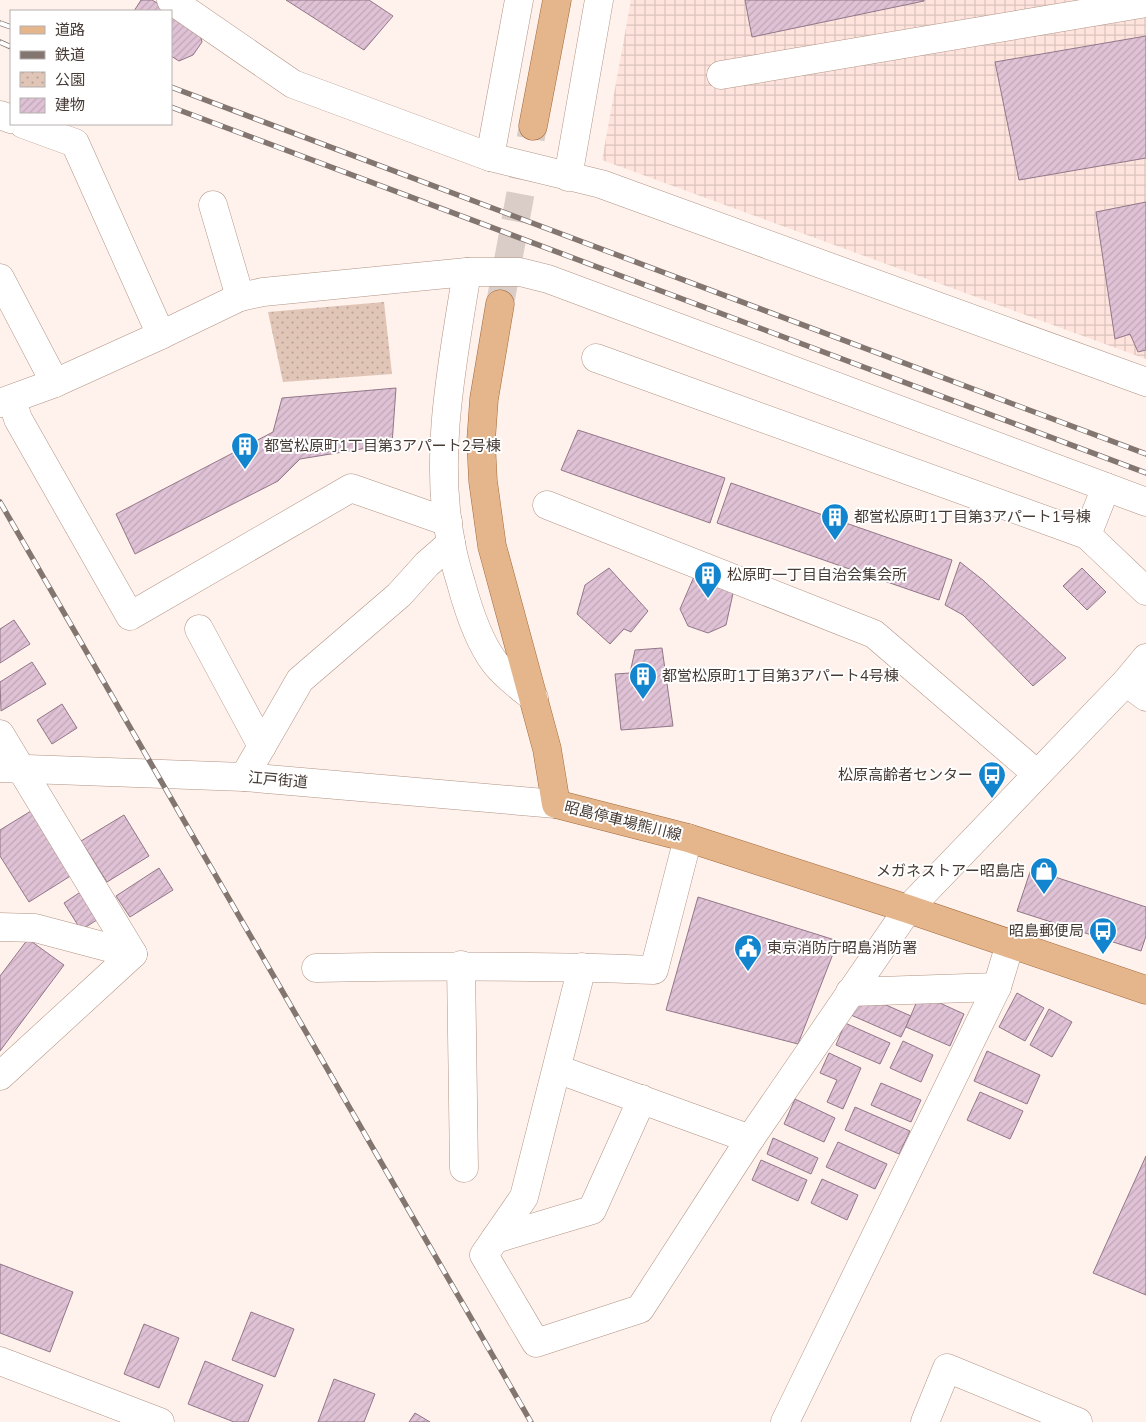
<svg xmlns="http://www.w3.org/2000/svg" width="1146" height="1422" viewBox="0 0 1146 1422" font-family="'Nunito Sans','Noto Sans JP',sans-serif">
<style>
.industrial{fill:url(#industrial-grid)}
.park{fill:url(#park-dots)}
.building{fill:url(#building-hatch);stroke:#927789}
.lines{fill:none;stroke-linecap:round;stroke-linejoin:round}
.major-tunnel{stroke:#daccc6;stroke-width:28;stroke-dasharray:28 14;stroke-linecap:butt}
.minor-casing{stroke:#b19485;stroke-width:29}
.major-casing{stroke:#a26a3b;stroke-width:29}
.minor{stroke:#fff;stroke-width:28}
.major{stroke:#e5b58c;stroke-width:28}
.rail-casing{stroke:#837670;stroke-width:5.5}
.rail{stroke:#fff;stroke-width:4;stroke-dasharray:11;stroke-linecap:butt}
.labels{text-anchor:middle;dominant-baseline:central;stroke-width:4;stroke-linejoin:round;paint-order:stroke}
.poi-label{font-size:15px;fill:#463a34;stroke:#fff;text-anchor:start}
.street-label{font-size:15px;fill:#463a34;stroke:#fff}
</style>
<defs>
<pattern id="industrial-grid" width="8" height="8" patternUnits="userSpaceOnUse" patternTransform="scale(1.25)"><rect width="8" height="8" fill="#fee4dd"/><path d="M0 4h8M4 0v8" fill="none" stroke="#dbc4be"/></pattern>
<pattern id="park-dots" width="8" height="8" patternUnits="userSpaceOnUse" patternTransform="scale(1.25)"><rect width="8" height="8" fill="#e1c6b8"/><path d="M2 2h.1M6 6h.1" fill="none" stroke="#b8a296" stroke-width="1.8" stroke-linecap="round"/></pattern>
<pattern id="building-hatch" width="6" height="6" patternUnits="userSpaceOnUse" patternTransform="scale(1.25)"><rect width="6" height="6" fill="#dfc2d5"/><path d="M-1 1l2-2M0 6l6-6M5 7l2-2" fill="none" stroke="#c1a7b7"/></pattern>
</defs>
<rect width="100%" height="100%" fill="#fff1eb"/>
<polygon class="industrial" points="631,0 1146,0 1146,359 602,160"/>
<polygon class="park" points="384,302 392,374 283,382 268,312"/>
<g class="building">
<polygon points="141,0 152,0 170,11 134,11"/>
<polygon points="286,0 369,0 393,16 364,50"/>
<polygon points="745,0 924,0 924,1 752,37"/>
<polygon points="171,12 199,30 202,42 193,55 179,61 171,56"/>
<polygon points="1146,36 1146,158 1019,180 995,62"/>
<polygon points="1146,202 1146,350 1138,352 1130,334 1115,339 1096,212"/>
<polygon points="396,388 392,444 300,459 278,481 135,554 116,514 273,432 282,398"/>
<polygon points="578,430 725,478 710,523 561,470"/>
<polygon points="731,483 952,560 939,600 717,523"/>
<polygon points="960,562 984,581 1066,658 1033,686 963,615 945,605"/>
<polygon points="609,568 648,611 631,632 624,629 610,644 577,614 585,585"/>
<polygon points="1082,568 1106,592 1087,610 1063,586"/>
<polygon points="696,572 734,589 726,625 708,633 688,626 680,609"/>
<polygon points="14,620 30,644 0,663 0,629"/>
<polygon points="662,648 673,726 621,730 615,674 630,673 635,650"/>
<polygon points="32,662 46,684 1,711 0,682"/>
<polygon points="62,704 77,728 52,744 37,720"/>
<polygon points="31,811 72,875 29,902 0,856 0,830"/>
<polygon points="124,815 149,856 107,882 81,841"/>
<polygon points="159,868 173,890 130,917 116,896"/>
<polygon points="1031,869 1146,907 1146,936 1141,951 1017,911"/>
<polygon points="82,891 100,918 81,930 64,903"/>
<polygon points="698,897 838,941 798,1044 666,1010"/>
<polygon points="28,939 64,965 0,1051 0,976"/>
<polygon points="1017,993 1044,1008 1025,1041 999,1027"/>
<polygon points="861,994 911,1016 901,1037 851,1015"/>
<polygon points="920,994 964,1014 950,1046 906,1027"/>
<polygon points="1049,1009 1072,1022 1052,1057 1030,1045"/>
<polygon points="845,1023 890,1043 880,1064 836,1045"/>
<polygon points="903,1041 933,1055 921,1082 890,1068"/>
<polygon points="987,1051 1040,1075 1027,1104 974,1081"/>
<polygon points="829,1053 861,1068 843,1109 827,1102 837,1080 820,1073"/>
<polygon points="881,1083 921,1100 911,1122 871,1105"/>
<polygon points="980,1092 1023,1111 1010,1139 967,1120"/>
<polygon points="795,1099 835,1118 824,1142 784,1124"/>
<polygon points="855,1107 910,1131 899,1154 845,1130"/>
<polygon points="773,1138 818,1158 811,1174 767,1154"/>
<polygon points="838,1142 887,1164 875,1189 826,1167"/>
<polygon points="1146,1156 1146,1295 1093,1273"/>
<polygon points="761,1160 807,1180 798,1201 752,1180"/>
<polygon points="822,1179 858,1195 847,1220 811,1203"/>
<polygon points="0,1264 73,1292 50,1352 0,1333"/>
<polygon points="251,1312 294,1329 275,1377 232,1360"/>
<polygon points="144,1324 179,1338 159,1388 124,1374"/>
<polygon points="205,1361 263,1385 248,1422 234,1422 188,1404"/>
<polygon points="334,1379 375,1394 364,1422 318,1422"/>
<polygon points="415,1413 430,1422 409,1422"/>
</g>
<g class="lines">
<polyline class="major-tunnel" points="500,304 533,126"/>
<g class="minor-casing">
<g id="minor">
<polyline points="171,0 293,84 490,157 601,184 1146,382"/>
<polyline points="721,75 1146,3"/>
<polyline points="0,115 11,119"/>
<polyline points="23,124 75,143 161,335"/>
<polyline points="490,157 519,0"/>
<polyline points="568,177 599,0"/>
<polyline points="213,205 240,297"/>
<path d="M467 272C453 360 433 455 451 543 453 556 457 570 461 583 468 609 479 642 495 663 506 677 521 688 534 698"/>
<polyline points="0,278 55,383"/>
<polyline points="596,358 1087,535"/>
<polyline points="12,400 18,419 130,616 351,488 448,522"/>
<polyline points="0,403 55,383 161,335 240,297 263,292 467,272 520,272 548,279 1146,502"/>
<polyline points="1106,487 1087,535 1146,591"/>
<polyline points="547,505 874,634 1037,774"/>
<polyline points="199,629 262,746"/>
<polyline points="1126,682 1146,697"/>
<polyline points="0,734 133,954 0,1076"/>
<polyline points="0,768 244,777 556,804"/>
<polyline points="244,777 300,680 399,595 427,564 451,543"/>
<polyline points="0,927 35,928 133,954"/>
<polyline points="461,965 464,1168"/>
<polyline points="582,967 524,1197 484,1255 536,1343 640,1309 750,1139 908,909 1126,682 1146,658"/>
<path d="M316 968C429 966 541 965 654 970L688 838"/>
<polyline points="850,992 997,987"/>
<polyline points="557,1069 750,1139"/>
<polyline points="495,1239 592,1210 642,1099"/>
<polyline points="0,1361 160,1422"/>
<polyline points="785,1422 997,987 1010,944"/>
<polyline points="925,1422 947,1368 1078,1422"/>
</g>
</g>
<g class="major-casing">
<g id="major">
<polyline points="533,126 557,0"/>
<polyline points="500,304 484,399 481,441 483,481 492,546 547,749 556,804 688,838 908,909 1146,990"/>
</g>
</g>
<use href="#minor" class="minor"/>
<use href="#major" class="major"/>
<g class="rail-casing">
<g id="rail">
<polyline points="0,23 11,27"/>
<polyline points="0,42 11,47"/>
<polyline points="171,87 1146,454"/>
<polyline points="171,107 1146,473"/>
<polyline points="0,502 531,1422"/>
</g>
</g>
<use href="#rail" class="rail"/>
</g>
<defs>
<g id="building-pin" transform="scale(1.4375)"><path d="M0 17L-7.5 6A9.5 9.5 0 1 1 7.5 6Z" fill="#1385ce" stroke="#fff"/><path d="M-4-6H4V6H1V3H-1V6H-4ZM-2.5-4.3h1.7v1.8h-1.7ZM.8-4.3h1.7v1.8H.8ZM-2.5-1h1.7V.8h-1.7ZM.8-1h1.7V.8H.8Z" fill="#fff"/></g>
<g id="bus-pin" transform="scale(1.4375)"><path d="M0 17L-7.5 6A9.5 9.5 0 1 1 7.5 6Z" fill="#1385ce" stroke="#fff"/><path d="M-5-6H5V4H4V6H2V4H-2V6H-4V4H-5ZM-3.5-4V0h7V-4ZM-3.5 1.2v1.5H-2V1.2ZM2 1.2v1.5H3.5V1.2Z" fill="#fff"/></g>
<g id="shop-pin" transform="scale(1.4375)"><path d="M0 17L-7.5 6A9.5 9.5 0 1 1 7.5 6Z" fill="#1385ce" stroke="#fff"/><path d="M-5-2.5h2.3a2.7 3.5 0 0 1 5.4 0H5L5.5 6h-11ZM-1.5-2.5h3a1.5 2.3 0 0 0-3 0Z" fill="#fff"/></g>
<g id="civic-pin" transform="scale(1.4375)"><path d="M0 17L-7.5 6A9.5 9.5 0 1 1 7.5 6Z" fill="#1385ce" stroke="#fff"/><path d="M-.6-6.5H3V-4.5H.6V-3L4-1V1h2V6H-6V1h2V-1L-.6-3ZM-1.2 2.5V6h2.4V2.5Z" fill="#fff"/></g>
</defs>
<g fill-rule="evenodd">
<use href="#building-pin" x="245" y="446"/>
<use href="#building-pin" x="835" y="517"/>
<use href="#building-pin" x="708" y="575"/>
<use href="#building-pin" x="643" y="676"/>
<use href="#bus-pin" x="992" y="775"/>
<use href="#shop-pin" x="1044" y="871"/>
<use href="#bus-pin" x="1103" y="931"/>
<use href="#civic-pin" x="748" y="948"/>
</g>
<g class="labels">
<g class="poi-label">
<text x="264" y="446">都営松原町1丁目第3アパート2号棟</text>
<text x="854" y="517">都営松原町1丁目第3アパート1号棟</text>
<text x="727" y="575">松原町一丁目自治会集会所</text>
<text x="662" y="676">都営松原町1丁目第3アパート4号棟</text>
<text x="973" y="775" text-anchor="end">松原高齢者センター</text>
<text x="1025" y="871" text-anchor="end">メガネストアー昭島店</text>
<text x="1084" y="931" text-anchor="end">昭島郵便局</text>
<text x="767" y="948">東京消防庁昭島消防署</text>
</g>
<g class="street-label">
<text transform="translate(278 780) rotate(5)">江戸街道</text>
<text transform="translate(623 821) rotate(14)">昭島停車場熊川線</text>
</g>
</g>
<rect x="10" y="10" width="162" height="115" fill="#ffffff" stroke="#b5b0ae"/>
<rect x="20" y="26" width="25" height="8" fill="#e5b58c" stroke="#b5b0ae"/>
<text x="55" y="35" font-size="15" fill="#463a34">道路</text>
<rect x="20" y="51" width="25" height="8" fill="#837670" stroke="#b5b0ae"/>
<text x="55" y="60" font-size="15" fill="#463a34">鉄道</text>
<rect x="20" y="72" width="25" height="15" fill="url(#park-dots)" stroke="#b5b0ae"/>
<text x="55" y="85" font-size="15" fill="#463a34">公園</text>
<rect x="20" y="98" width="25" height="15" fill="url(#building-hatch)" stroke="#b5b0ae"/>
<text x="55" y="110" font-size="15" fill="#463a34">建物</text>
</svg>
